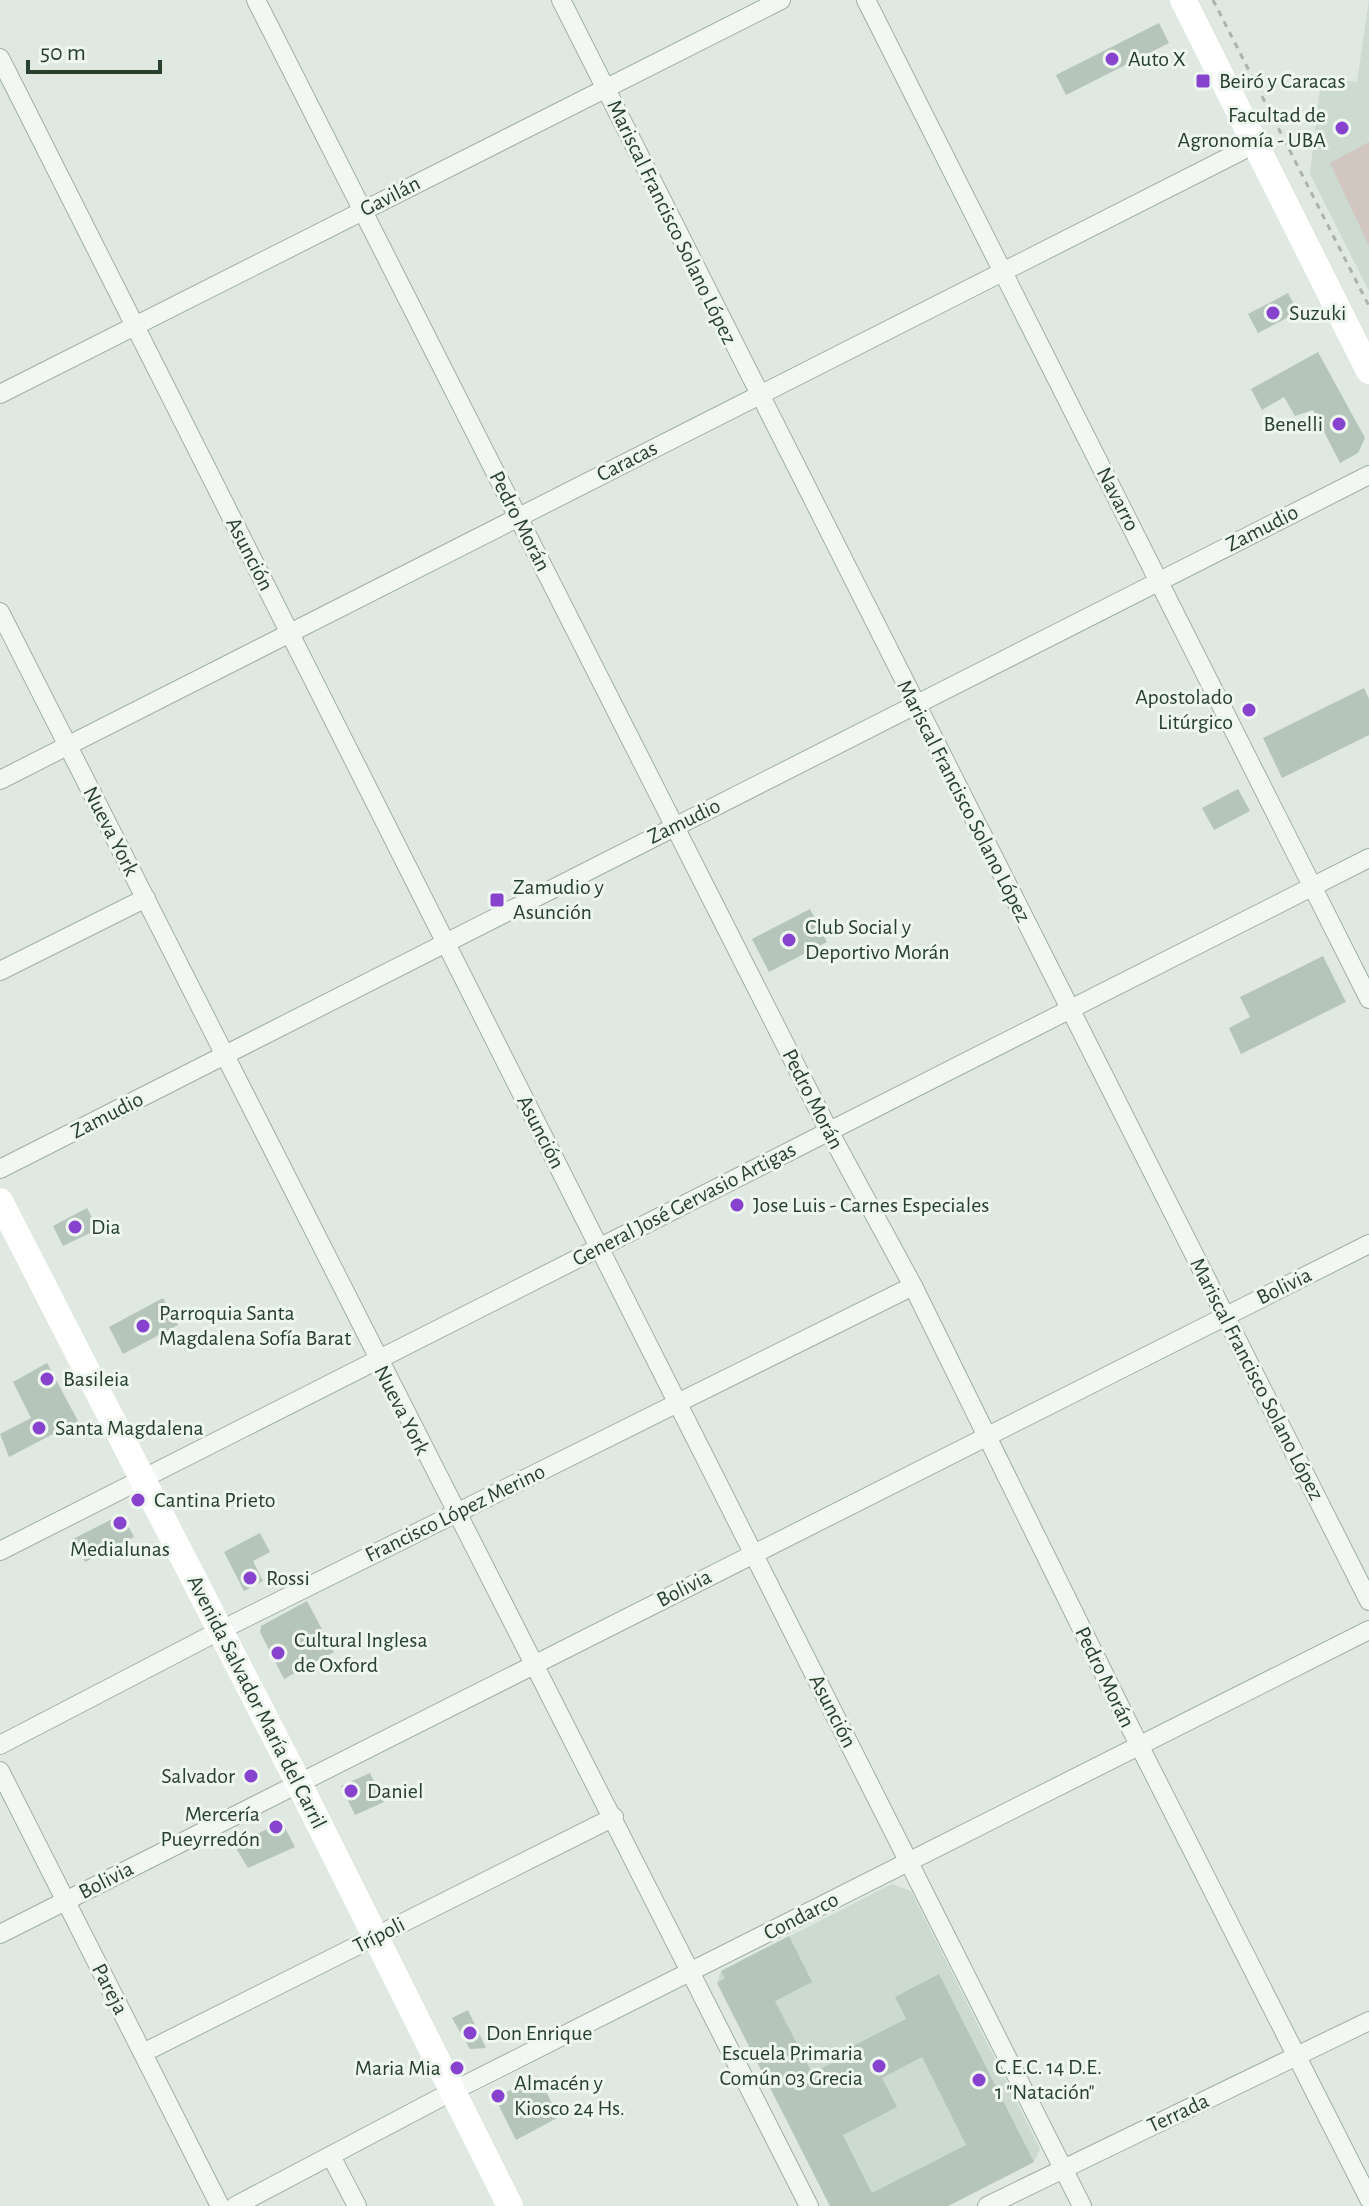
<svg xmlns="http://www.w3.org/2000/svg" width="1369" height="2206" viewBox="0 0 1369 2206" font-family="'Alegreya Sans',sans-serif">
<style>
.built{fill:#cddad0}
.green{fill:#d2c7c0}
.building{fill:#b6c5ba;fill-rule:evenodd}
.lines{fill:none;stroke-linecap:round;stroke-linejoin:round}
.street-casing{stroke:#a1afa4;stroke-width:20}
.path{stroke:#a9b5ac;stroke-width:3;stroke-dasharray:6 6;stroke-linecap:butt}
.street{stroke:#f2f7f3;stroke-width:18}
.secondary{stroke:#fff;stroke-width:26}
.poi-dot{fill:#8743ce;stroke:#eff6f0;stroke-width:3}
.labels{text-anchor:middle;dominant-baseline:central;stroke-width:6;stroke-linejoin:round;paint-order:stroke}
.poi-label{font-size:22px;fill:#28402e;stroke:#eff6f0;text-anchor:start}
.street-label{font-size:22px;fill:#28402e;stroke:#eff6f0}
</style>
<rect width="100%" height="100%" fill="#dfe8e1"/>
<g class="built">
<polygon points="1369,0 1369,291 1310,174 1321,79 1357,82"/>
<polygon points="892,1884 911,1891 1040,2149 1034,2162 948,2206 830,2206 717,1983 721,1971"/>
</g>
<polygon class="green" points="1369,142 1369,246 1330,163"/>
<g class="building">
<polygon points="1159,23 1169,43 1066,95 1056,75"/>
<polygon points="1288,293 1298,312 1258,333 1248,314"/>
<polygon points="1318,352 1365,438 1358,453 1340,463 1313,410 1295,416 1284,397 1262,410 1251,389"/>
<polygon points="1364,688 1369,699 1369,735 1282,778 1263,738"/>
<polygon points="1238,789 1250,811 1214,830 1202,808"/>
<polygon points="810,909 827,942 769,972 752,939"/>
<polygon points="1323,956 1346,1002 1241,1054 1229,1028 1250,1017 1240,997"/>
<polygon points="87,1208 98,1229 63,1246 53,1226"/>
<polygon points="163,1298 178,1325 123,1354 109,1327"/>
<polygon points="47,1363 78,1421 9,1457 0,1434 31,1418 13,1382"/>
<polygon points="122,1514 134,1537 85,1562 73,1539"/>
<polygon points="260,1533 270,1552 253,1561 263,1581 244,1591 224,1552"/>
<polygon points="307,1601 334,1652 284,1679 260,1632 261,1626"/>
<polygon points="370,1773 384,1802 355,1815 341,1786"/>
<polygon points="282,1822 295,1847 248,1868 234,1845"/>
<path d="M789 1936 812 1982 775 2001 812 2073 846 2056 843 2051 906 2019 895 1997 939 1974 1034 2162 948 2206H830L717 1983 725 1978 721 1971ZM922 2057 966 2145 872 2193 843 2135 897 2107 882 2078Z"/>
<polygon points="468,2010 486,2048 470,2049 452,2018"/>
<polygon points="538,2076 559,2117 516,2140 495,2098"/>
</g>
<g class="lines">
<g class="street-casing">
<g id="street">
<polyline points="256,0 829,1131 913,1286 1139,1745 1369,2199"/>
<polyline points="561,0 1369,1601"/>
<polyline points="866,0 1369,999"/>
<polyline points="0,58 1082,2206"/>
<polyline points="0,394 781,0"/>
<polyline points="0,612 809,2206"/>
<polyline points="0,780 1255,144"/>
<polyline points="0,971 146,898"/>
<polyline points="0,1169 1369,475"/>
<polyline points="0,1551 1369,858"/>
<polyline points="0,1745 219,1631 913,1286"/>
<polyline points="0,1771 220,2206"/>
<polyline points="0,1934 1369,1244"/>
<polyline points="143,2053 614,1817"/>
<polyline points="331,2156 357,2206"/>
<polyline points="235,2206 453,2091 1369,1630"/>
<polyline points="987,2206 1369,2021"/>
</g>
</g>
<polyline class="path" points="1213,0 1369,306"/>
<use href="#street" class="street"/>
<g class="secondary">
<polyline points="1183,0 1369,371"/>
<polyline points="0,1201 299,1784 510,2206"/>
</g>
</g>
<g class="poi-dot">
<circle cx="1112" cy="59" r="8"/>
<rect x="1195" y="73" width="16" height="16" rx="4"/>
<circle cx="1342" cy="128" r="8"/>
<circle cx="1273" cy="313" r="8"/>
<circle cx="1339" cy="424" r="8"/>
<circle cx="1249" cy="710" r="8"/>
<rect x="489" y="892" width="16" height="16" rx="4"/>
<circle cx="789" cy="940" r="8"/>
<circle cx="737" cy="1205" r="8"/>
<circle cx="75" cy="1227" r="8"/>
<circle cx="143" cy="1326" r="8"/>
<circle cx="47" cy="1379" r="8"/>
<circle cx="39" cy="1428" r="8"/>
<circle cx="138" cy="1500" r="8"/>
<circle cx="120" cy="1523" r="8"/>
<circle cx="250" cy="1578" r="8"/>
<circle cx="278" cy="1653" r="8"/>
<circle cx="251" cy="1776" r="8"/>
<circle cx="351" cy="1791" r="8"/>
<circle cx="276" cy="1827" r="8"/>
<circle cx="470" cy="2033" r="8"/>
<circle cx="879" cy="2066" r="8"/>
<circle cx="457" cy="2068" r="8"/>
<circle cx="979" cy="2080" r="8"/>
<circle cx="498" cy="2096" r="8"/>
</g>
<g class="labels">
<g class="poi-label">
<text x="1128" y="59">Auto X</text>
<text x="1219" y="81">Beiró y Caracas</text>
<text x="1326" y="115" text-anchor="end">Facultad de<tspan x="1326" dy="25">Agronomía - UBA</tspan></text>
<text x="1289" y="313">Suzuki</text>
<text x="1323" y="424" text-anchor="end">Benelli</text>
<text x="1233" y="697" text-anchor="end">Apostolado<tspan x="1233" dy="25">Litúrgico</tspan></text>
<text x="513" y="887">Zamudio y<tspan x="513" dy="25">Asunción</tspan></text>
<text x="805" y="927">Club Social y<tspan x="805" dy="25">Deportivo Morán</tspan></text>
<text x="753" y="1205">Jose Luis - Carnes Especiales</text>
<text x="91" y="1227">Dia</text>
<text x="159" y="1313">Parroquia Santa<tspan x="159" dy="25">Magdalena Sofía Barat</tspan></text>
<text x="63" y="1379">Basileia</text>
<text x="55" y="1428">Santa Magdalena</text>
<text x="154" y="1500">Cantina Prieto</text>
<text x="120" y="1549" text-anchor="middle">Medialunas</text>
<text x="266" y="1578">Rossi</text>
<text x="294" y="1640">Cultural Inglesa<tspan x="294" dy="25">de Oxford</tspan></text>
<text x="235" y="1776" text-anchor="end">Salvador</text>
<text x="367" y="1791">Daniel</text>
<text x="260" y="1814" text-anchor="end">Mercería<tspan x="260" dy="25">Pueyrredón</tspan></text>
<text x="486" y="2033">Don Enrique</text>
<text x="863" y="2053" text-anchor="end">Escuela Primaria<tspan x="863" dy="25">Común 03 Grecia</tspan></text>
<text x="995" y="2067">C.E.C. 14 D.E.<tspan x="995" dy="25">1 "Natación"</tspan></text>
<text x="441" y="2068" text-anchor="end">Maria Mia</text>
<text x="514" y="2083">Almacén y<tspan x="514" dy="25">Kiosco 24 Hs.</tspan></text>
</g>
<g class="street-label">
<text transform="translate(390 196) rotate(-27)">Gavilán</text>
<text transform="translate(672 222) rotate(64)">Mariscal Francisco Solano López</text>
<text transform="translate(627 461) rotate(-27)">Caracas</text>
<text transform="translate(1118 499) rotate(63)">Navarro</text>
<text transform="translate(520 521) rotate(63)">Pedro Morán</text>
<text transform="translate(1262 528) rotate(-27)">Zamudio</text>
<text transform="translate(250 554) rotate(63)">Asunción</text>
<text transform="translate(964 801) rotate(63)">Mariscal Francisco Solano López</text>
<text transform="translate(684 821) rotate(-26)">Zamudio</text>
<text transform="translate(111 831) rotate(63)">Nueva York</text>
<text transform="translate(813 1099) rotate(63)">Pedro Morán</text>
<text transform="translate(107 1115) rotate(-27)">Zamudio</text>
<text transform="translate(541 1132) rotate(63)">Asunción</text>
<text transform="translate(684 1204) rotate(-27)">General José Gervasio Artigas</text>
<text transform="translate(1284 1286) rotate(-26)">Bolivia</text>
<text transform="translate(1257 1379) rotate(63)">Mariscal Francisco Solano López</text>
<text transform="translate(402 1410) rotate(63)">Nueva York</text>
<text transform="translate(455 1513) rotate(-26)">Francisco López Merino</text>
<text transform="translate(684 1588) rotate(-27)">Bolivia</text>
<text transform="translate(1105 1677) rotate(64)">Pedro Morán</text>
<text transform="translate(257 1702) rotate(63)">Avenida Salvador María del Carril</text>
<text transform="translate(833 1711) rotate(63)">Asunción</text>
<text transform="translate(106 1880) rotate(-27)">Bolivia</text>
<text transform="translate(801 1916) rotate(-27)">Condarco</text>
<text transform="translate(379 1935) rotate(-27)">Trípoli</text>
<text transform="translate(110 1989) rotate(63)">Pareja</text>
<text transform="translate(1178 2113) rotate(-25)">Terrada</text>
</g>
</g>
<path d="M28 60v12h132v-12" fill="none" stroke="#28402e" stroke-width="4"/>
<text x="40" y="60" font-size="24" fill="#28402e" stroke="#eff6f0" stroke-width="6" paint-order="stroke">50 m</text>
</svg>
